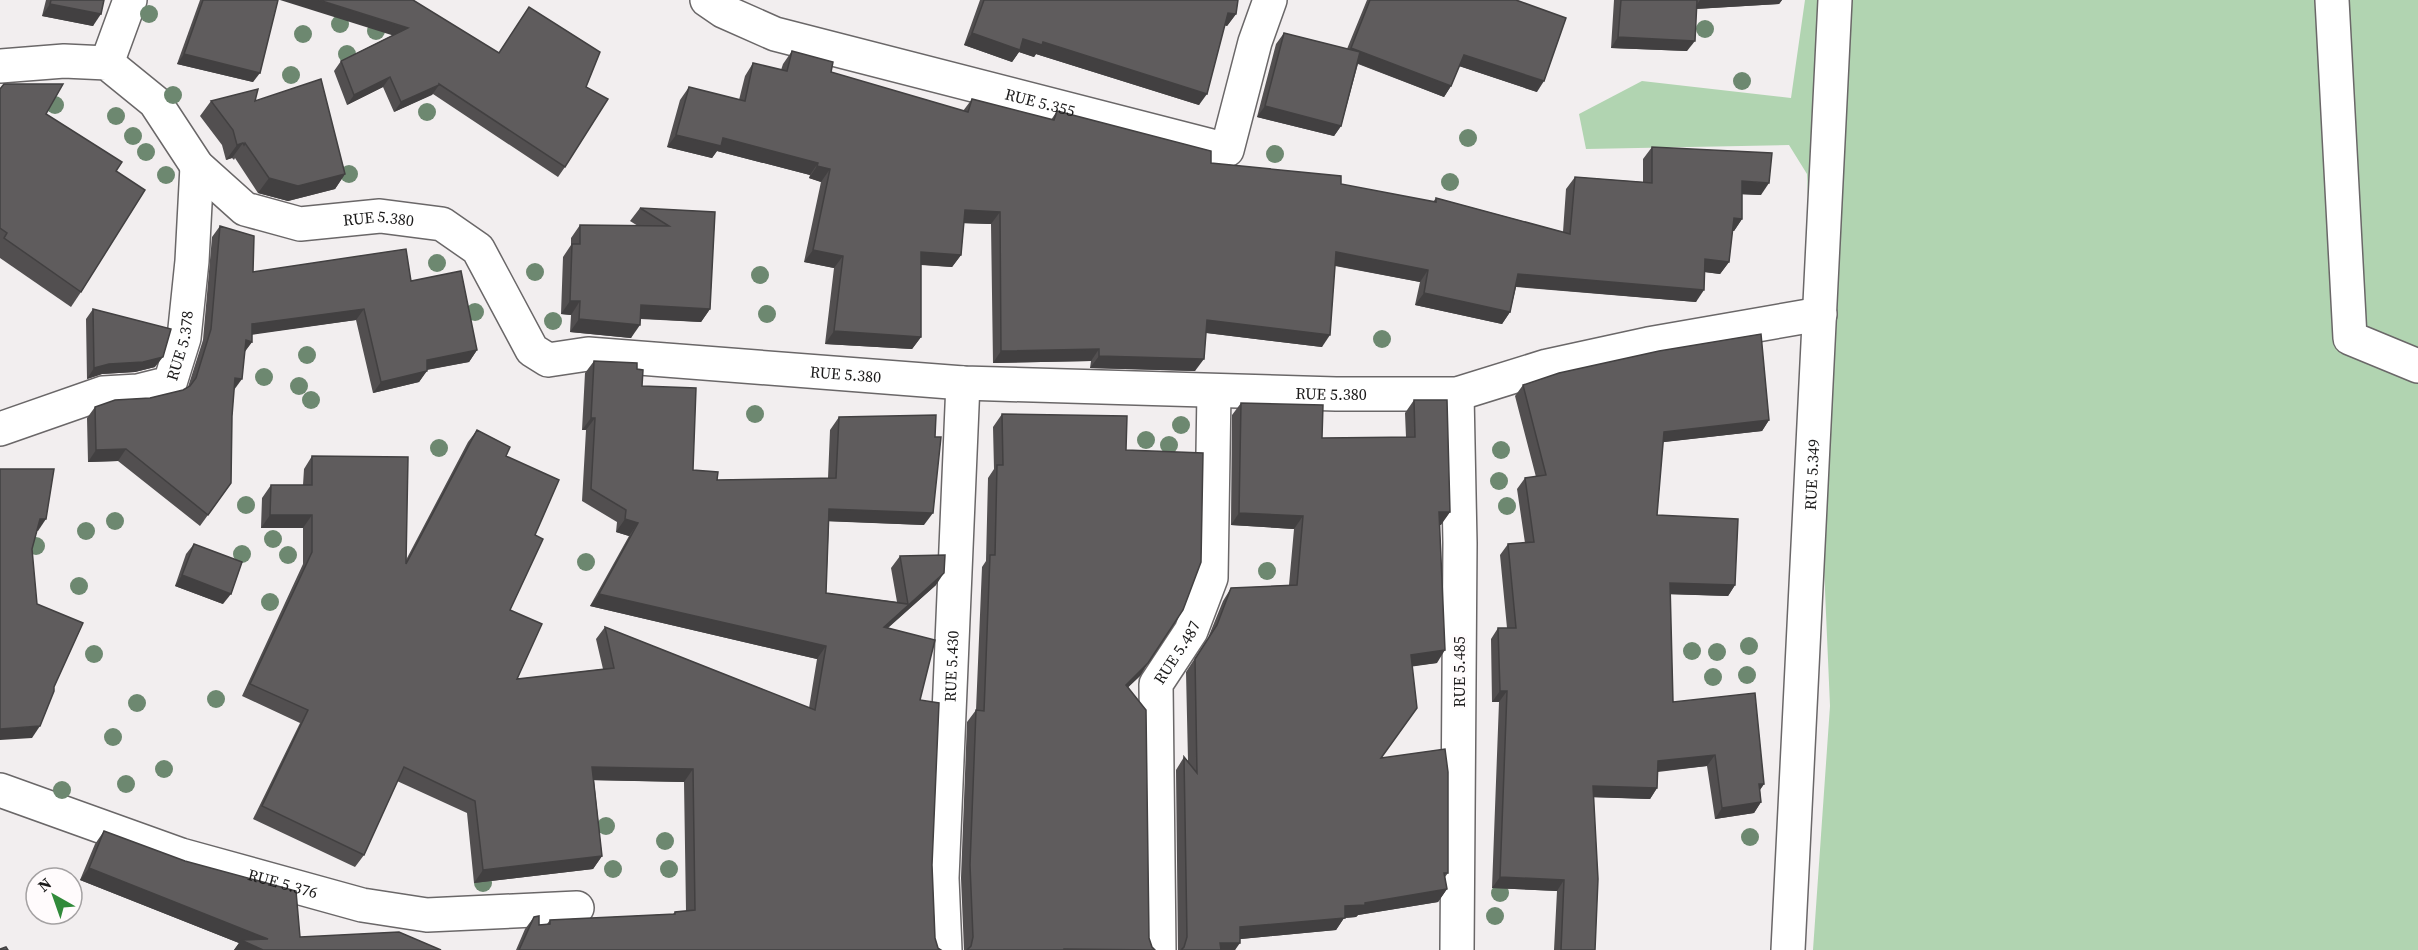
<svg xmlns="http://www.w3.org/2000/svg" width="2418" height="950" viewBox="0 0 2418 950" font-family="'Source Serif 4',serif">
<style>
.green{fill:#b1d4b1}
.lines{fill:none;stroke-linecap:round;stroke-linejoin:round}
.minor-casing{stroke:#6a6768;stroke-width:36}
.minor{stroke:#fff;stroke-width:33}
.tree{fill:#6d8870}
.wall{fill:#524f50}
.shaded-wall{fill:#424041}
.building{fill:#5f5c5d;stroke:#424041;stroke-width:1.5}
.labels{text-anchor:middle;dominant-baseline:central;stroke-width:6;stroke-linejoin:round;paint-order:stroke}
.street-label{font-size:16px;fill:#1c1b1b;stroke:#fffbfc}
</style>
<rect width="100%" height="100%" fill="#f2eeef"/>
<polygon class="green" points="1805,0 2418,0 2418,950 1813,950 1830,706 1807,174 1789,145 1586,149 1579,114 1642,81 1791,98"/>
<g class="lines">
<g class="minor-casing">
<g id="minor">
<path id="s1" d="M707 0 723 11 775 34 1227 150 1255 42 1270 0"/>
<polyline points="2332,0 2350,338 2418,366"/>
<polyline points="107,63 130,0"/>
<path id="s2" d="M0 66 64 61 107 63 155 102 197 166 245 209 300 224 380 216 442 224 478 249 532 350 548 360 588 354 963 383 1336 394H1457L1547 366 1648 344 1820 314"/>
<polyline points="1457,394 1460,543 1457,950"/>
<path id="s3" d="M0 429 103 393 138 391 170 383 184 338 192 261 197 166"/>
<path id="s4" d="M0 790 181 855 362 905 427 915 577 908"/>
<path id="s5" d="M945 950 942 878 963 383"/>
<path id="s6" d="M1159 950 1156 684 1191 631 1211 578 1214 391"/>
<path id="s7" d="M1788 950 1835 0"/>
</g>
</g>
<use href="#minor" class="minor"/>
</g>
<g class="tree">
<circle cx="149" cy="14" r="9"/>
<circle cx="340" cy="24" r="9"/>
<circle cx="1705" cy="29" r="9"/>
<circle cx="376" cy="31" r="9"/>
<circle cx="303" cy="34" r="9"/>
<circle cx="347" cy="54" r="9"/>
<circle cx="291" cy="75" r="9"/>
<circle cx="1742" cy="81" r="9"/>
<circle cx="173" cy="95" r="9"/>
<circle cx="55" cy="105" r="9"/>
<circle cx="427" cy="112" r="9"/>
<circle cx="116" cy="116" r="9"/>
<circle cx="133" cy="136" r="9"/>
<circle cx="1468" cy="138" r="9"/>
<circle cx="146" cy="152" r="9"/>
<circle cx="1275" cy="154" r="9"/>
<circle cx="349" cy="174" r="9"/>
<circle cx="166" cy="175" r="9"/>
<circle cx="1450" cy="182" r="9"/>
<circle cx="437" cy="263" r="9"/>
<circle cx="535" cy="272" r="9"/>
<circle cx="760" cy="275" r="9"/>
<circle cx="475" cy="312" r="9"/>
<circle cx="767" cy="314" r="9"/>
<circle cx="553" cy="321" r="9"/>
<circle cx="1382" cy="339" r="9"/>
<circle cx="307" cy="355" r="9"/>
<circle cx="264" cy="377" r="9"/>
<circle cx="299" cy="386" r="9"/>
<circle cx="311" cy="400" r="9"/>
<circle cx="755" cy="414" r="9"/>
<circle cx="1181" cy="425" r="9"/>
<circle cx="1146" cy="440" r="9"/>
<circle cx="1169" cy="445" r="9"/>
<circle cx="439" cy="448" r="9"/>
<circle cx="1501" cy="450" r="9"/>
<circle cx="1499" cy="481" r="9"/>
<circle cx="246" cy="505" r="9"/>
<circle cx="1507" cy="506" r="9"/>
<circle cx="115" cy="521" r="9"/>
<circle cx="86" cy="531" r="9"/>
<circle cx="273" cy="539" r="9"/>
<circle cx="36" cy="546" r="9"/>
<circle cx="242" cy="554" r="9"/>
<circle cx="288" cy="555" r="9"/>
<circle cx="586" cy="562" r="9"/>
<circle cx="1267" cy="571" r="9"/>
<circle cx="79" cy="586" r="9"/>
<circle cx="270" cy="602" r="9"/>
<circle cx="1749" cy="646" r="9"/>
<circle cx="1692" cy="651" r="9"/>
<circle cx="1717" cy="652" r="9"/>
<circle cx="94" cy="654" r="9"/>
<circle cx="1747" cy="675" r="9"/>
<circle cx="1713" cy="677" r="9"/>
<circle cx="216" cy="699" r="9"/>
<circle cx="137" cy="703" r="9"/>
<circle cx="113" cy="737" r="9"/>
<circle cx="164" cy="769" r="9"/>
<circle cx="126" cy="784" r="9"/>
<circle cx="62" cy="790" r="9"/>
<circle cx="606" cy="826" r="9"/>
<circle cx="1750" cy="837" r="9"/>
<circle cx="665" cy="841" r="9"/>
<circle cx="613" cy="869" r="9"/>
<circle cx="669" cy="869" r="9"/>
<circle cx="483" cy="883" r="9"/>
<circle cx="1500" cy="893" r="9"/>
<circle cx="1495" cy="916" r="9"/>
</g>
<g class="wall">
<polygon points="46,0 104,0 93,26 42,16"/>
<polygon points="200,0 278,0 253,82 177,64"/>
<polygon points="980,0 1238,0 1236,14 1227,26 1225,25 1199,105 1036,54 1034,57 1019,52 1012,62 964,45"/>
<polygon points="1367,0 1516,0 1537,92 1459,66 1451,86 1444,97 1358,64 1341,126 1334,136 1257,117 1276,44 1284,33 1347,49"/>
<polygon points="1614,0 1782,0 1779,4 1696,9 1687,51 1611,48"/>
<polygon points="393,35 499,53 586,87 565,167 558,177 433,94 394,112 383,87 347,105 334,71 341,61"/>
<polygon points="792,51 831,72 963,111 972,99 1051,120 1057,111 1211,163 1341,184 1433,202 1436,198 1563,232 1566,189 1575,177 1643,182 1643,159 1652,147 1761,195 1742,194 1742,219 1734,231 1732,231 1729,262 1720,274 1705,272 1696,302 1516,287 1510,312 1502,324 1415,305 1420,282 1335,266 1322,347 1206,333 1195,371 1090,368 1091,361 993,363 991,224 964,223 961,255 952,267 921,265 921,337 912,349 825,344 834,268 804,262 821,182 809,178 810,175 717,151 712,158 667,147 680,100 689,87 739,100 745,76 753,63 781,70 783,64"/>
<polygon points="0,89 46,114 116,171 81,292 71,307 0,258"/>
<polygon points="211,101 255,101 345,174 335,189 288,201 258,193 235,158 234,160 232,158 226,160 222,145 200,116"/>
<polygon points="640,208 715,212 710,309 701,322 640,319 631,338 570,332 571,315 561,314 563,257 571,245 571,238 580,225 638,226 630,221"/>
<polygon points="220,226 253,272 411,281 477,350 469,362 427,370 419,382 373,393 356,320 252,334 252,342 244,352 234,390 232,416 231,483 200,526 118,461 88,462 87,418 95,407 150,398 183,390 188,387 203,340 212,237"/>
<polygon points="93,309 155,367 135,372 102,374 87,379 86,319"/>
<polygon points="594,361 637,369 642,386 693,470 717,480 828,478 830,430 839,417 924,525 829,521 826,593 897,602 891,568 900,556 936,585 888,628 920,700 932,865 935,938 938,948 941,950 516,950 525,929 534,917 539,925 547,924 550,920 673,914 675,912 686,911 684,782 594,780 602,856 593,869 474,883 467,813 397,781 364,855 355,867 253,819 300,723 242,696 303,564 303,528 261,528 262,498 271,485 303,485 304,469 312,456 406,560 468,442 477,430 506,456 535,535 510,610 517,679 603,669 596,639 605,627 809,708 817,659 590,606 629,536 616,532 617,522 582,501 586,430 582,430 585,373"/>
<polygon points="1523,385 1769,420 1762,431 1663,442 1657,515 1735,585 1728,596 1670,594 1673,702 1764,784 1760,790 1761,802 1754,813 1715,819 1707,766 1658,772 1657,788 1650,799 1594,797 1595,950 1554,950 1557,891 1492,888 1499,702 1492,702 1491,639 1498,628 1507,628 1500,555 1508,544 1525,543 1517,489 1525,478 1536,477 1515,396"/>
<polygon points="1414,400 1450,512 1440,525 1437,663 1412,666 1381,758 1448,873 1445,877 1447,889 1438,902 1358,915 1356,917 1344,918 1336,930 1240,939 1235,950 1178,950 1176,770 1184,757 1188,761 1186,672 1208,638 1223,601 1231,588 1289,585 1294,529 1231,525 1232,415 1241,403 1322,438 1406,437 1405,413"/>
<polygon points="1002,414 1126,450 1148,663 1140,676 1128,687 1149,938 1152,947 1155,950 964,950 961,878 967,722 976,710 982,567 986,561 988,478 994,469 993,427"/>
<polygon points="194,544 223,604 175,586 186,554"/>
<polygon points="104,831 300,937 441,950 234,950 239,943 80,880 95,844"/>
</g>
<g class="shaded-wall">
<polygon points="280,0 319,0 408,28 401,38"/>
<polygon points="1700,0 1782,0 1779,4 1694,9"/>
<polygon points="50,4 101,14 93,26 42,16"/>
<polygon points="1228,13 1236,14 1227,26 1220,24"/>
<polygon points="972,33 1043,42 1207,94 1199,105 1036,54 1034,57 1019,52 1012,62 964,45"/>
<polygon points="1618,37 1695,41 1687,51 1611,48"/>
<polygon points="1351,48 1451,86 1444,97 1344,58"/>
<polygon points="184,54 260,73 253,82 177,64"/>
<polygon points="1464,55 1544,81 1537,92 1456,65"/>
<polygon points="390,77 383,87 347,105 354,95"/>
<polygon points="439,85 432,95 394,112 401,102"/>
<polygon points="1265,106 1341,126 1334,136 1257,117"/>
<polygon points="676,135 723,138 818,163 810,175 717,151 712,158 667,147"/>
<polygon points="243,143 232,158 226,160 237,145"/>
<polygon points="817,166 830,169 821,182 809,178"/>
<polygon points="345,174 335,189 288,201 258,193 269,178"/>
<polygon points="1742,181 1769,183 1761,195 1733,194"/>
<polygon points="965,210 1000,212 991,224 957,223"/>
<polygon points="1734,218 1742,219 1734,231 1725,231"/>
<polygon points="813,250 843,256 834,268 804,262"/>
<polygon points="921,252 961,255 952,267 912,264"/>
<polygon points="1336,252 1428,270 1420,282 1327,264"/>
<polygon points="1705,259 1729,262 1720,274 1696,271"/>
<polygon points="1518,274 1704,290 1696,302 1509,286"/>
<polygon points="1424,293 1510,312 1502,324 1415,305"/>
<polygon points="570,301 580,301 571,315 561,314"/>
<polygon points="641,305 710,309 701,322 632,318"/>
<polygon points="364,309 356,320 244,336 252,324"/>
<polygon points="579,319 640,325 631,338 570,332"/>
<polygon points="1207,320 1330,335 1322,347 1199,332"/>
<polygon points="834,331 921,337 912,349 825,344"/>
<polygon points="246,340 252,342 244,353"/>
<polygon points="1099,349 1091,361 993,363 1001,351"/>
<polygon points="477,350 469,362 419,371 427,360"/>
<polygon points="1099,356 1204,359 1195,371 1090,368"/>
<polygon points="163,357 155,367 135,372 102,374 87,379 94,368 109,364"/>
<polygon points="427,371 419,382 373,393 381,382"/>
<polygon points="235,378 242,379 234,390"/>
<polygon points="591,418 595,418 586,430 582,430"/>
<polygon points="1769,420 1762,431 1656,443 1664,432"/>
<polygon points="126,449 118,461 88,462 96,450"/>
<polygon points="829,509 933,513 924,525 821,521"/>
<polygon points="1439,512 1450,512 1441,525 1431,525"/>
<polygon points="1239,513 1303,516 1294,529 1231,525"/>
<polygon points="270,515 312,515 303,528 261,528"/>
<polygon points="40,519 46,519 38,531 32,530"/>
<polygon points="625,519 638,523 629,536 616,532"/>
<polygon points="944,573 936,585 875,639 884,627"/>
<polygon points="182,575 231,594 223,604 175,586"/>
<polygon points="1670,583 1735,585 1728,596 1662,594"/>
<polygon points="599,594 826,646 817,659 590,606"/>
<polygon points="1445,650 1437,663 1402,668 1411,655"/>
<polygon points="1148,663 1140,676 1117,698 1126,685"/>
<polygon points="1500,691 1507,691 1499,702 1492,702"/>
<polygon points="40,726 32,738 0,740 0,729"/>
<polygon points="1715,755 1707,766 1651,772 1658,761"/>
<polygon points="592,767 693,769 684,782 584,780"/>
<polygon points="1759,784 1764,784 1756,795"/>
<polygon points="1593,786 1657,788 1650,799 1585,797"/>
<polygon points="1761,802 1754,813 1715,819 1722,808"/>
<polygon points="602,856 593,869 474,883 483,870"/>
<polygon points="89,868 268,939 263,950 234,950 239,943 80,880"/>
<polygon points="1500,877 1564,880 1557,891 1492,888"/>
<polygon points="1447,889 1438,902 1358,915 1356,917 1344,918 1336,930 1231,940 1240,927 1345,906"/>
<polygon points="1220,943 1240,943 1235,950 1216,950"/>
</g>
<g class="building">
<polygon points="51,0 104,0 101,14 50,4"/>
<polygon points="203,0 278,0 260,73 184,54"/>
<polygon points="319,0 413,0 499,53 529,7 600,52 586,87 608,99 565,167 439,84 439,85 401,102 390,77 354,95 341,61 408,28"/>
<polygon points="984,0 1238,0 1236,14 1228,13 1207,94 1043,42 1042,45 1023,39 1020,50 972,33"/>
<polygon points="1370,0 1516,0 1566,18 1544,81 1464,55 1451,86 1351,48"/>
<polygon points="1621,0 1697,0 1695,41 1618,37"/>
<polygon points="1284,33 1360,52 1341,126 1265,106"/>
<polygon points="792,51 833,62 831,72 968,112 972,99 1054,120 1057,111 1211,151 1211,163 1341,176 1341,184 1436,202 1436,198 1570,234 1575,177 1652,183 1652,147 1772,153 1769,183 1742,181 1742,219 1734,218 1729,262 1705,259 1704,290 1518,274 1510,312 1424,293 1428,270 1336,252 1330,335 1207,320 1204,359 1099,356 1099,349 1001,351 1000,212 965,210 961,255 921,252 921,337 834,331 843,256 813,250 830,169 817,166 818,163 723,138 721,146 676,135 689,87 745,101 753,63 787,71"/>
<polygon points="321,79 345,174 298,186 269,178 245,143 244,145 243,143 237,145 233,130 211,101 258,89 255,101"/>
<polygon points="4,84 63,84 46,114 122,162 116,171 145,190 81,292 4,238 7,233 0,228 0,89"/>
<polygon points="640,208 715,212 710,309 641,305 640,325 579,319 580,301 570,301 572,244 580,244 580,225 669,226"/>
<polygon points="220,226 254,236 253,272 406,249 411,281 461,271 477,350 427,360 427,371 381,382 364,309 252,324 252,342 246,340 242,379 235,378 232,416 231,483 208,515 126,449 96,450 95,407 115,400 150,398 183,390 190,386 196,378 211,329"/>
<polygon points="93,309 171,329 163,357 143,362 109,364 94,368"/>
<polygon points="1761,334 1769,420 1664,432 1657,515 1738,519 1735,585 1670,583 1673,702 1755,693 1764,784 1759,784 1761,802 1722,808 1715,755 1658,761 1657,788 1593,786 1598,879 1595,950 1561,950 1564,880 1500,877 1507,691 1500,691 1498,628 1516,628 1508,544 1534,542 1525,478 1546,475 1523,385 1559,373 1659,351"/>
<polygon points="594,361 637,363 637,369 643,370 642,386 696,388 693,470 718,472 717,480 836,478 839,417 936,415 935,437 941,437 933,513 829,509 826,593 908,604 900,556 945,555 944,573 884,627 935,640 920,700 939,703 932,865 935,938 938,948 941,950 519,950 534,917 539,916 539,925 550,924 550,920 675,914 675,912 695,910 693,769 592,767 602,856 483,870 475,801 404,767 364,855 262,806 308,710 250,684 312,552 312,515 270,515 271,485 312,485 312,456 408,457 406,564 477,430 510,447 506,456 559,480 535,535 543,539 510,610 542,624 517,679 614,668 605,627 815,710 826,646 599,594 638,523 625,519 626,510 591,489 595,418 591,418"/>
<polygon points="1414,400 1447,400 1450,512 1439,512 1445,650 1411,655 1417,708 1381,758 1445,749 1448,772 1448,873 1444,873 1447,889 1365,903 1365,905 1345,906 1345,918 1240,927 1240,943 1220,943 1221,950 1181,950 1184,947 1187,937 1184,757 1197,773 1195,659 1217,625 1231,588 1297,585 1303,516 1239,513 1241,403 1323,405 1322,438 1415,437"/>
<polygon points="1002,414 1127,416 1126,450 1203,453 1201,562 1183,610 1148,663 1126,685 1146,710 1149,938 1152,947 1155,950 1064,949 1064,950 967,950 971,946 973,937 970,865 976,710 984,711 990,555 995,555 997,465 1003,465"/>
<polygon points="0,469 54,469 46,519 40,519 32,549 37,604 83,623 54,687 54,691 40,726 0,729"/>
<polygon points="194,544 242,562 231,594 182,575"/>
<polygon points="104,831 185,861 296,891 300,937 399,932 441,950 263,950 241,940 268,939 89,868"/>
<polygon points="6,947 8,950 0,950 0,949"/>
</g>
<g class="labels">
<g class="street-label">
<text stroke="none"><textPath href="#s1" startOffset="350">RUE 5.355</textPath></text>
<text stroke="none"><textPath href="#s2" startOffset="446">RUE 5.380</textPath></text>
<text stroke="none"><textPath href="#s3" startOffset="216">RUE 5.378</textPath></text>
<text stroke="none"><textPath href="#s2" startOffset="986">RUE 5.380</textPath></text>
<text stroke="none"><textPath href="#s2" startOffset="1472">RUE 5.380</textPath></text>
<text stroke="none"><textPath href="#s7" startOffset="476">RUE 5.349</textPath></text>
<text stroke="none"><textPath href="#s6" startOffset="304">RUE 5.487</textPath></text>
<text stroke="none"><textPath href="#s5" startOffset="284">RUE 5.430</textPath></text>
<text transform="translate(1459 672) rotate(-90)">RUE 5.485</text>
<text stroke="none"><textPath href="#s4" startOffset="298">RUE 5.376</textPath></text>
</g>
</g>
<g transform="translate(54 896) rotate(320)"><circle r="28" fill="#fffbfc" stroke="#a4a1a2" stroke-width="1.5"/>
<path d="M0-4.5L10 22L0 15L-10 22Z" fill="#318a3a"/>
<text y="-9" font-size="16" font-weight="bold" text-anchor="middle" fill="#1c1b1b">N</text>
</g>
</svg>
